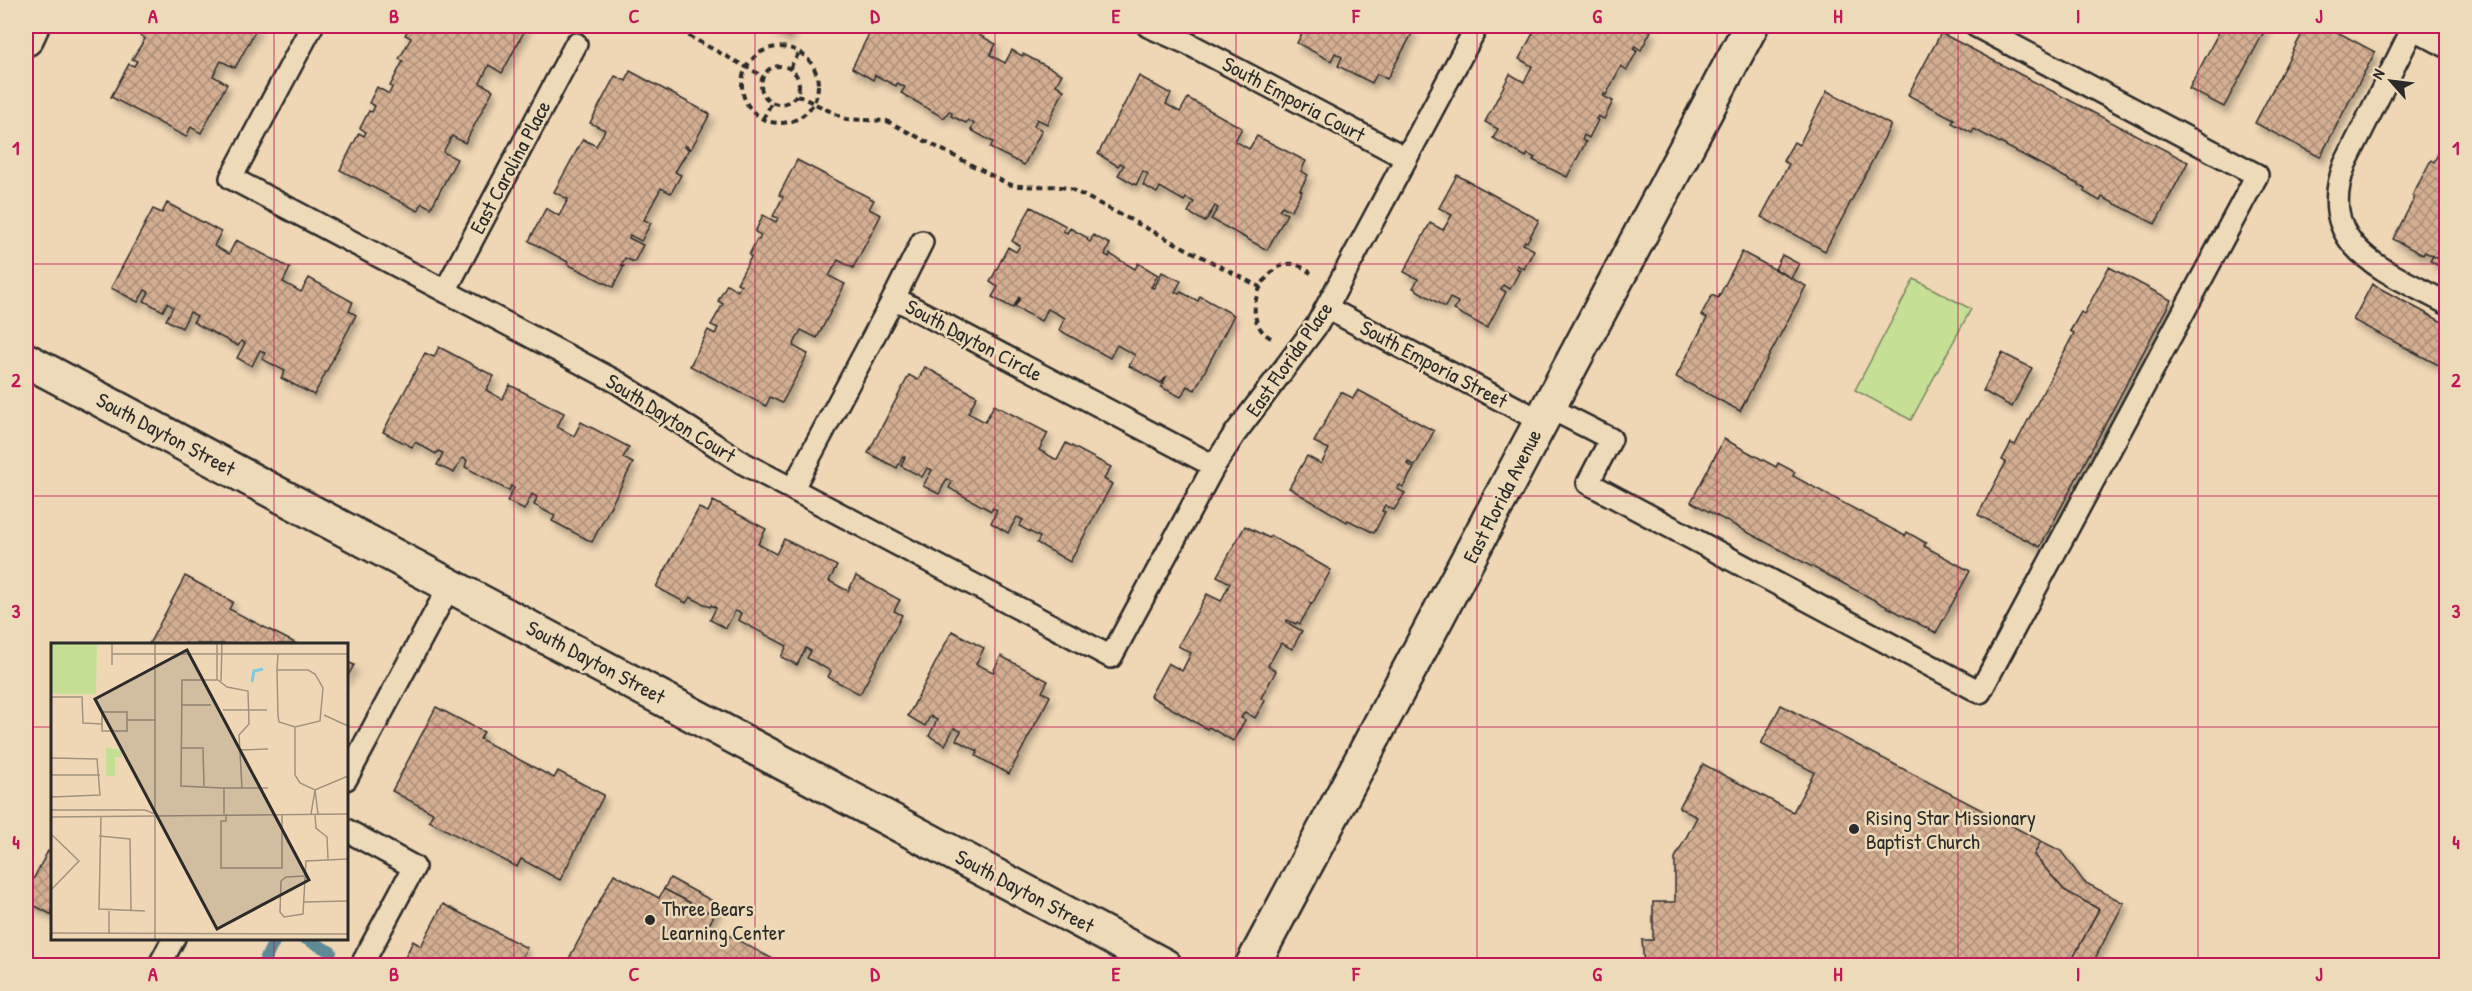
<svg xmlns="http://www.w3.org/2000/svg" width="2472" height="991" viewBox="0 0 2472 991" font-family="'Patrick Hand',sans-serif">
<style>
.green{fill:#c5df95;stroke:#788560;stroke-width:1.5}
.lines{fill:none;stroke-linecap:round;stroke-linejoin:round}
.stream{stroke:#5d8a96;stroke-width:12}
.building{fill:url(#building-cross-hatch);stroke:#2b2b2b;stroke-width:1.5;filter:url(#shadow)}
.service-casing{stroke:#2b2b2b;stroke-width:26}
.tertiary-casing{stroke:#2b2b2b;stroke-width:38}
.secondary-casing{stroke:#2b2b2b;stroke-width:38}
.path{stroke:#2b2b2b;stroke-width:4;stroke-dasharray:6 4.5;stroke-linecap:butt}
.service{stroke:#eddab8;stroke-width:21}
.tertiary{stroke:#eddab8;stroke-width:33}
.secondary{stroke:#eddab8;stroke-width:33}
.grid{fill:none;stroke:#c2185b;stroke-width:1.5;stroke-opacity:0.55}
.poi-dot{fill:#2b2b2b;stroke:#eddab8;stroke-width:2}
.labels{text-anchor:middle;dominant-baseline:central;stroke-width:5;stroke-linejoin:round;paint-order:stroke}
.street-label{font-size:21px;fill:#2b2b2b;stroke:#eddab8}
.poi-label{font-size:21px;fill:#2b2b2b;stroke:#eddab8;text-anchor:start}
.inset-river{fill:none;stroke:#7ecade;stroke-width:3}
.inset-road{fill:none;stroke:#a1927e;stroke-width:1.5}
.view{fill:#2b2b2b;fill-opacity:0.15;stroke:#2b2b2b;stroke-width:3}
.inset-edge{fill:none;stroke:#2b2b2b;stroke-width:3}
.neatline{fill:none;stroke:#c2185b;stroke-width:2}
.grid-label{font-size:20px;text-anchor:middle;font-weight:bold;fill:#c2185b}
</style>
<defs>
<pattern id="building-cross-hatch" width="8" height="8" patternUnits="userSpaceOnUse" patternTransform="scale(1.5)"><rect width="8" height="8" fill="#d4ae92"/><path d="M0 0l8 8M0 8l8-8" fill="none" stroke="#ac8e77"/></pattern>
<filter id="shadow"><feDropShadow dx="3.5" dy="6" stdDeviation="3" flood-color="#0004"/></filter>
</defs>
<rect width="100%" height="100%" fill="#efd7b5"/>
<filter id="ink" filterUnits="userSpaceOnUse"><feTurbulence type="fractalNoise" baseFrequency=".0167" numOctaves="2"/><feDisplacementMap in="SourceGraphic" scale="12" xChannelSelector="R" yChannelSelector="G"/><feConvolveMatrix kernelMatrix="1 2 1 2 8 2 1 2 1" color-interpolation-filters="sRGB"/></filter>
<g filter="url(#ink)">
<polygon class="green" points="1914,279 1971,309 1911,420 1855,390"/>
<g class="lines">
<g class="stream">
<polyline points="304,938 331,952"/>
<polyline points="262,966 276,938"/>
</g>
</g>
<g class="building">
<polygon points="145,26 258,26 235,68 221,61 213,76 227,84 201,133 191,127 186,137 111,97 129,64 134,66 137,61 132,59 145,39 140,35"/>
<polygon points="410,26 527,26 502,73 489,65 480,83 493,90 465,143 452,136 443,152 457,159 431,208 422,203 418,211 340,170 359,133 364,136 366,132 360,128 369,111 372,112 375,106 369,103 377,87 389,94 392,87 390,86 403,61 399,59 411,38 405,35"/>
<polygon points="769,26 794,26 788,36"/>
<polygon points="873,26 969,26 968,29 996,44 990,55 1005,63 1012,50 1022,56 1023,54 1062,74 1056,85 1064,90 1047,124 1037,119 1034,126 1042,130 1024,165 990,148 993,142 971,130 974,124 968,120 966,123 951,116 952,113 949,111 944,118 901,93 905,87 897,83 896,86 875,75 873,80 852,68"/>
<polygon points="1306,26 1402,26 1413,32 1387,79 1377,74 1372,83 1338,66 1342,57 1335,53 1331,61 1297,43"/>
<polygon points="1537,26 1642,26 1651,31 1641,50 1635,46 1633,49 1637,51 1627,70 1621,66 1606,95 1604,94 1603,96 1613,101 1604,119 1598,116 1596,119 1598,120 1589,138 1584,135 1582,140 1586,142 1567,177 1533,160 1535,158 1528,154 1526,157 1493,138 1498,129 1485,122 1510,74 1524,82 1532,66 1519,59"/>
<polygon points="2222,26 2267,26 2224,107 2189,89"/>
<polygon points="2306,26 2326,26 2375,52 2320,157 2255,123"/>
<polygon points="1941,33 2188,162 2155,224 2102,197 2100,201 2084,192 2085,188 1974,129 1972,133 1952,123 1954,119 1908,95"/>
<polygon points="630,71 710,114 691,149 685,145 684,147 689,149 675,172 681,175 671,193 661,188 644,220 651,223 641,241 630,235 629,238 643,245 634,262 625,258 621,265 624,266 613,287 567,264 568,262 529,241 546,208 559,216 568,199 554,192 583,139 596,146 605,130 590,123 615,76 626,81"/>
<polygon points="1139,76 1171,94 1166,104 1180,112 1188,98 1242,128 1235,141 1249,149 1257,136 1306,161 1301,171 1308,175 1300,190 1302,191 1291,211 1282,206 1279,210 1287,214 1267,250 1211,219 1218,208 1215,206 1205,222 1188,212 1194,202 1186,198 1184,201 1160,187 1157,193 1143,185 1148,174 1143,171 1136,185 1118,175 1124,165 1120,163 1118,166 1098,154"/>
<polygon points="1827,91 1891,125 1825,251 1761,217 1789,164 1783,161 1794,142 1799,145"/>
<polygon points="2446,137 2446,263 2425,252 2423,255 2393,239 2415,197 2412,196 2431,160 2434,162"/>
<polygon points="797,160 874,200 869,209 881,215 853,268 838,260 829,276 845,284 817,338 801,330 793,346 808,354 782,403 770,397 766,406 690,366 708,330 715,334 718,328 711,325 723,304 718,301 727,284 738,291 741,285 737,283 751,257 749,255 757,239 759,240 761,235 755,232 763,215 776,222 778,218 773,216 783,197 779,195"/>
<polygon points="1457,175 1539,220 1527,242 1525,241 1523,244 1534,250 1524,269 1517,265 1516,268 1520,270 1510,289 1503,285 1501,289 1506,292 1487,328 1454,310 1458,302 1450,298 1445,307 1413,288 1418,279 1404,272 1430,223 1443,230 1452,215 1439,208"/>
<polygon points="167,203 221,232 214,246 229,254 236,240 290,268 283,282 301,292 309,278 353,302 349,311 356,315 314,395 281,378 285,371 262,359 265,353 260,350 252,366 237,358 245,343 241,341 238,346 193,322 197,316 190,312 182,328 166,320 173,307 167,303 163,311 144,301 149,292 145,290 138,302 111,288 153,209 162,213"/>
<polygon points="1031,207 1066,226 1063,231 1067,233 1070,228 1088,238 1087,240 1090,242 1093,235 1110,244 1105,255 1109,257 1110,254 1135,269 1138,263 1158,275 1151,287 1154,288 1162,272 1181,281 1175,292 1179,294 1181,292 1198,301 1200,296 1234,315 1195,390 1187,386 1181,397 1161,387 1167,376 1161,383 1129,366 1135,355 1117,345 1110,358 1059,330 1065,318 1048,309 1041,321 1015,307 1020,298 1019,297 1013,308 992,297 998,287 990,282 1008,247 1016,252 1020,246 1012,241"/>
<polygon points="1742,252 1806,286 1740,411 1676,377 1707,318 1701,315 1712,295 1718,298"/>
<polygon points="1782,255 1799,264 1791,278 1775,269"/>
<polygon points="2433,256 2446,263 2446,270 2430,261"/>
<polygon points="2109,267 2171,300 2040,547 1978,515 2006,462 2002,460 2011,443 2015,445 2074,333 2070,331 2081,312 2084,314"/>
<polygon points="2372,284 2446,324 2446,369 2353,320"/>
<polygon points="439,347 494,376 486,390 502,399 510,385 564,413 557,427 574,436 581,422 629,447 623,458 633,463 592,542 552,521 555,516 534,505 537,497 532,494 524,510 507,501 514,488 511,486 509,491 465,467 467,460 462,458 454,473 437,465 443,453 438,451 436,454 415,442 412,447 383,432 425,353 434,357"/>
<polygon points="2002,353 2032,368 2012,407 1983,391"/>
<polygon points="925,367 977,396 968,413 985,422 994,405 1048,433 1039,450 1057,460 1066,443 1111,467 1104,479 1112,484 1070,562 1037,543 1040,537 1019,526 1023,520 1017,517 1008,533 991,523 997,510 993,508 991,511 949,488 952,482 947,479 939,494 923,486 932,470 927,468 922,477 901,466 905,457 903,456 897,468 868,453 909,375 918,380"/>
<polygon points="1358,390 1434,431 1415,466 1408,462 1407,464 1414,468 1403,487 1400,485 1397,489 1405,493 1394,510 1385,505 1382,511 1385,512 1374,533 1348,520 1347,522 1289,488 1307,456 1321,464 1329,449 1314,442 1341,392 1353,398"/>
<polygon points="1724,439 1776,467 1778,463 1795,472 1793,476 1905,536 1907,532 1926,543 1924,546 1970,571 1936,633 1691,502"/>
<polygon points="713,501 766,529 758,544 776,554 784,539 837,566 829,581 848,591 856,576 900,600 894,611 902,615 860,694 828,677 831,671 807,658 811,651 806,648 797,665 781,657 787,646 738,620 741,613 735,611 726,628 710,620 716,608 711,605 710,607 690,597 686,603 656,587 699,508 708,512"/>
<polygon points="1245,526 1269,538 1271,536 1331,570 1312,604 1308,602 1311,604 1300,624 1297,622 1296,624 1287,620 1286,622 1302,631 1292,649 1281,643 1268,666 1276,671 1261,698 1265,701 1255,718 1245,712 1241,718 1245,720 1233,741 1209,727 1207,729 1150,696 1168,663 1182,671 1191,653 1178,646 1207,594 1221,601 1230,583 1217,576"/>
<polygon points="185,576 233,602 229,609 297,644 149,644"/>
<polygon points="952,631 984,648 976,664 993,672 1001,656 1048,681 1042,692 1050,696 1009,774 976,756 978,751 956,740 961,731 954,728 945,745 929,736 937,720 930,716 925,726 908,716"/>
<polygon points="346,661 354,665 346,679"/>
<polygon points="1781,705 2041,841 2034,855 2064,890 2099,909 2069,966 1644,966 1642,940 1653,940 1653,902 1675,902 1675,858 1697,817 1679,808 1703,764 1793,812 1814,772 1761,744"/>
<polygon points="436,707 484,732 480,739 554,778 558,771 604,795 560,880 521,859 517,867 429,821 433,813 392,791"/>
<polygon points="2041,841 2061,851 2084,882 2124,903 2091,966 2069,966 2099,909 2064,890 2034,855"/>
<polygon points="48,851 52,854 52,915 26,901 26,893"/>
<polygon points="614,874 659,898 664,889 714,915 709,925 786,966 565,966"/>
<polygon points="670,878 720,905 714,915 664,889"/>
<polygon points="443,904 527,948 517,966 401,966 413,941 421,946"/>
</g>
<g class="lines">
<g class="service-casing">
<g id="service">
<polyline points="312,26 231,178 619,383 743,463 1111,657 1214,466 1234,435 1317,325 1477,26"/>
<polyline points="1148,26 1187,43 1406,158"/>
<polyline points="2408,26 2446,46"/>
<path d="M2413 28 2345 164C2313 248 2387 271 2446 303"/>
<polyline points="445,291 576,44"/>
<polyline points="894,298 922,242"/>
<polyline points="1327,308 1541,421"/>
<polyline points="1548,407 1611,439 1588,483 1980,692 2257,175 1976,26"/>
<polyline points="793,488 894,298 1214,466"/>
<polyline points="346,779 450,585"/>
<polyline points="346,830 414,867 361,966"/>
<polyline points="159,966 174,938"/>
</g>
</g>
<g class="tertiary-casing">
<g id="tertiary">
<polyline points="26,39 32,26"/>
<polyline points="26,360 1165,966"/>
</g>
</g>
<g class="secondary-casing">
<polyline id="secondary" points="1252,966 1751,26"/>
</g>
<g class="path">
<polyline points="670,26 763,76"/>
<circle cx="780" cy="85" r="38"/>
<circle cx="780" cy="85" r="19"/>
<polyline points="790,68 800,51"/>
<path d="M797 95 846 119 887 121 1008 184C1030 190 1052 182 1073 190L1260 287"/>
<polyline points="763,119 772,102"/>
<path d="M1271 338C1236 319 1264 260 1294 264 1300 265 1306 270 1311 273"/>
</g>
<use href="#service" class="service"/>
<use href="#tertiary" class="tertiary"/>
<use href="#secondary" class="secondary"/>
</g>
</g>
<path class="grid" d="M274 26V644M514 26V966M755 26V966M995 26V966M1236 26V966M1477 26V966M1717 26V966M1958 26V966M2198 26V966M26 264H2446M26 496H2446M26 727H52M346 727H2446M274 938V966"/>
<g class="poi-dot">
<circle cx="1854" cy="829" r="6"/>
<circle cx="650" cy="920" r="6"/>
</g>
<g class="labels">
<g class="street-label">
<text transform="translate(1294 99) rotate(28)">South Emporia Court</text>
<text transform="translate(510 167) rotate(-62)">East Carolina Place</text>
<text transform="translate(974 340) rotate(28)">South Dayton Circle</text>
<text transform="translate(1289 359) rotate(-55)">East Florida Place</text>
<text transform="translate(1434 364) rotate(28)">South Emporia Street</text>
<text transform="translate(671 418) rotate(32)">South Dayton Court</text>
<text transform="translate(166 434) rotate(28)">South Dayton Street</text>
<text transform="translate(1502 496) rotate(-63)">East Florida Avenue</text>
<text transform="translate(596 662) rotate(28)">South Dayton Street</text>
<text transform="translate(1025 891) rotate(28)">South Dayton Street</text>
</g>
<g class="poi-label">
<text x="1866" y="817">Rising Star Missionary<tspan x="1866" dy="24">Baptist Church</tspan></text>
<text x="662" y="908">Three Bears<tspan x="662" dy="24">Learning Center</tspan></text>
</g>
</g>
<g transform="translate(51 643)">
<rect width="297" height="297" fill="#efd7b5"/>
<path d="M0 0H46L45 51H0ZM55 104 71 107V114H64V133H55Z" fill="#c5df95"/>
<path class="inset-river" d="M201 39 203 28 212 26"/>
<path class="inset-road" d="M61 0V22M104 0V297M61 11H297M226 27H257L264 31 272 45 269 78 244 84 228 79 227 72 226 27 227 11M166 37V0M170 38 171 0M0 54H31L32 80 51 81M131 62H160M172 67H216M51 69H76V88H51ZM273 72 297 83M76 77H104M244 84V132L249 140 264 147 297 133M130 105H152L153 143M188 107 217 106M0 115 46 116 49 152 0 154M0 132H49M173 145V171M191 145 188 92 198 81 197 48 176 44 167 37H131L130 143 171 145H217M264 147 267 171M0 167H94L104 171M175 171V178H170V225H231V171M260 171 264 147M264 171 265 185 276 194 277 216M0 174 297 171M50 174 48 266 94 268M0 191 28 218 0 247M48 193 79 196 80 268M253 233 235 234 230 238 229 269 233 274 252 271 255 218 297 216M253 259 297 258M58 268V290M0 290 297 291"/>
<path class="view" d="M136 7 258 237 166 286 44 56Z"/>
<rect width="297" height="297" class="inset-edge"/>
</g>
<rect width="2472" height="991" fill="none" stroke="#eddab8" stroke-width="66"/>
<g transform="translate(2391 81) rotate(298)" stroke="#eddab8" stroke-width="4.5" paint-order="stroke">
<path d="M0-4.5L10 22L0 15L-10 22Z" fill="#2b2b2b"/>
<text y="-9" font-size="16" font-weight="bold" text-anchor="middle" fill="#2b2b2b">N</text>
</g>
<rect x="33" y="33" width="2406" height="925" class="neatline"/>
<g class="grid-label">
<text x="153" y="23">A</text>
<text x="394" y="23">B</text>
<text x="634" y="23">C</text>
<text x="875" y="23">D</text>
<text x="1116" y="23">E</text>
<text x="1356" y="23">F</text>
<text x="1597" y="23">G</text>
<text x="1838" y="23">H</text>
<text x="2078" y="23">I</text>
<text x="2319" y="23">J</text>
<text x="16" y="155">1</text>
<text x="2456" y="155">1</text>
<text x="16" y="387">2</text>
<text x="2456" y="387">2</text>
<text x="16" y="618">3</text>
<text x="2456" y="618">3</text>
<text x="16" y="849">4</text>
<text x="2456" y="849">4</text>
<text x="153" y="981">A</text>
<text x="394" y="981">B</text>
<text x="634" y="981">C</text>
<text x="875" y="981">D</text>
<text x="1116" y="981">E</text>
<text x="1356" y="981">F</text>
<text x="1597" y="981">G</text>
<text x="1838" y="981">H</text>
<text x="2078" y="981">I</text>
<text x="2319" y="981">J</text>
</g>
</svg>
